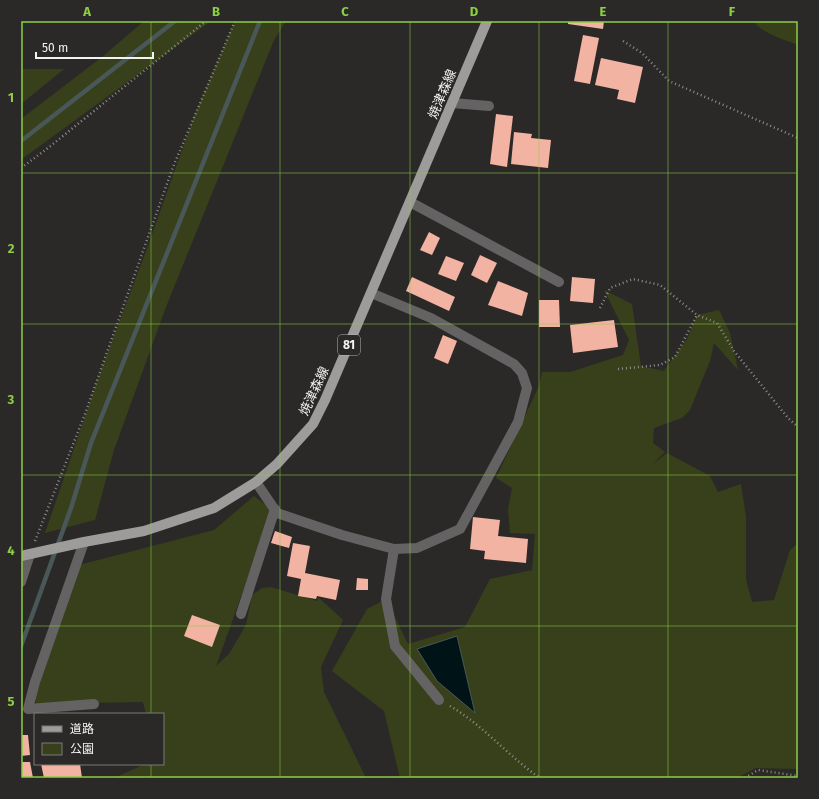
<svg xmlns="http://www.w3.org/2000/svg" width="819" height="799" viewBox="0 0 819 799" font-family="'Fira Sans','Noto Sans JP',sans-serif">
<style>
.green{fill:#37401b}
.water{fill:#001418;stroke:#495759}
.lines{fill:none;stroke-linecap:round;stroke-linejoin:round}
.stream{stroke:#495759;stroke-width:4.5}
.building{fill:#f3b3a2}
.path{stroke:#908e8c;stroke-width:2.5;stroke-dasharray:1 3;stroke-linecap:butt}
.minor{stroke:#646263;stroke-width:10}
.primary{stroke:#9e9b9b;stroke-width:10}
.grid{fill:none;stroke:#8cce45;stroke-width:1;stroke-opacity:0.55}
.labels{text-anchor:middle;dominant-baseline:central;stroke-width:4;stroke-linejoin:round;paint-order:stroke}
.shield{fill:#2b2927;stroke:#b8b6b4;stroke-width:1}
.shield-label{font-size:12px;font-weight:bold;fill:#f4f3f1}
.street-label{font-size:13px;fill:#f4f3f1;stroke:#2b2927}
.neatline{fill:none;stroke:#8cce45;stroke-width:1.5}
.grid-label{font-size:13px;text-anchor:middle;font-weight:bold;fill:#8cce45}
</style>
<rect width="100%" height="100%" fill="#2b2927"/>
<g class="green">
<polygon points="144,21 211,21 22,159 21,119 102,57"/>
<polygon points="235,21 286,21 274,40 166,307 114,450 95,520 45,533 101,370 145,254 195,114"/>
<path d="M754 21H798V45C786 40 760 33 754 21Z"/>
<polygon points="21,69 64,69 21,104"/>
<polygon points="604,290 632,304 641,366 664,371 687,339 697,315 719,310 730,333 738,370 714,343 710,361 690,410 682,418 654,428 653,443 665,452 652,465 667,453 710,476 718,492 741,484 746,517 746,579 752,602 774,600 790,550 798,543 798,769 756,768 737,778 400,778 384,711 332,671 367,609 386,599 408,644 465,627 490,579 532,570 535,534 510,533 508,509 512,488 496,478 539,386 542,372 570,372 623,355 629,340"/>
<polygon points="254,496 277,513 269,519 216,666 229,654 246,625 252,595 262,588 271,587 317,601 318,597 343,620 321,667 324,692 366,778 114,778 145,764 163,764 163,714 146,714 143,702 36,704 34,672 75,566 214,530"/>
</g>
<polygon class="water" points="457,636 475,713 437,681 417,649"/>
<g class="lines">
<g class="stream">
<polyline points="21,141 175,21"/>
<polyline points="21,646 71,508 91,443 260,21"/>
</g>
</g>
<g class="building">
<polygon points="568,21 604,21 603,29 568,24"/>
<polygon points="583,35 599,38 590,84 574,81"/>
<polygon points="601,58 643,67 635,103 617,99 619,90 595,85"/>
<polygon points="496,114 513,116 507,167 490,164"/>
<polygon points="514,132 532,134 531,138 551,140 548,168 511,164"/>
<polygon points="429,232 440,238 432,255 420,250"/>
<polygon points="480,255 497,263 487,283 471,275"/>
<polygon points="446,256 464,263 456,281 438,274"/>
<polygon points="412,277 455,297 449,311 406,291"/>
<polygon points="572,277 595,279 593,303 570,301"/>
<polygon points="498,281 528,293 522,316 488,305"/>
<polygon points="539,300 559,300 560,327 539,327"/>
<polygon points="614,320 618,347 573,353 570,325"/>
<polygon points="443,335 457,341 448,364 434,358"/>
<polygon points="473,517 500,520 498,536 528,539 526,563 484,559 485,551 470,549"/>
<polygon points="275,531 292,537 289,548 271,543"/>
<polygon points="293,543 310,546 305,573 340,580 336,600 317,596 316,599 298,596 301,579 287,576"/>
<polygon points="357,578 368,579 368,590 356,590"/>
<polygon points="192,615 220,625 212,647 184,636"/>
<polygon points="21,735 28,735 30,755 21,756"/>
<polygon points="21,762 30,762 33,778 21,778"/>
<polygon points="41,764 80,764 82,778 44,778"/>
</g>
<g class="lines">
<g class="path">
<polyline points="623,41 642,53 669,81 798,138"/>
<polyline points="21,168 48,148 206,21"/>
<polyline points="600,308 610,288 633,279 660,285 697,315 717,323 734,351 788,418 798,427"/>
<polyline points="618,369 660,365 675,357 697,315"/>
<polyline points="35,541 85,414 173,167 235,21"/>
<path d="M450 706C483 725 508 756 540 778"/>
<polyline points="745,778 758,770 798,776"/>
</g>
<g class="minor">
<polyline points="452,103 489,106"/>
<polyline points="410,202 559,282"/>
<polyline points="256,482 277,513 342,535 394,549 417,548 460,529 518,422 527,388 522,373 514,364 431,318 371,293"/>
<polyline points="84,542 35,682 28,709 94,704"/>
<polyline points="394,549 386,599 395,646 439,700"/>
<polyline points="21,582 30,554"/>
<polyline points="241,614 275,509"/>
</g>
<polyline class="primary" points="21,556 84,542 144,531 214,508 256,482 277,464 313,424 325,400 487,21"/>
</g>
<path class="grid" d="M151 21V714M280 21V778M410 21V778M539 21V778M668 21V778M21 173H798M21 324H798M21 475H798M21 626H798M151 764V778"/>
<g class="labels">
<rect class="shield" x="338" y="335" width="22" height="20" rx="3"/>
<g class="shield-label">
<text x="349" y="345">81</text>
</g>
<g class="street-label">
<text transform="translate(442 94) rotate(-67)">焼津森線</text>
<text transform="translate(314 391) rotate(-65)">焼津森線</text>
</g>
</g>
<rect width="819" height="799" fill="none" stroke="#2b2927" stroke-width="44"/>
<rect x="34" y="713" width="130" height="52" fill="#2b2927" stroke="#7b7a78"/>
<rect x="42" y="726" width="20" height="6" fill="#9e9b9b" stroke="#7b7a78"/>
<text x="70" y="733" font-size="12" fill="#f4f3f1">道路</text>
<rect x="42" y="743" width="20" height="12" fill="#37401b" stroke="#7b7a78"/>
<text x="70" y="753" font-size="12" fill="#f4f3f1">公園</text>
<path d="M36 52v6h117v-6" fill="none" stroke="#f4f3f1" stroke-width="2"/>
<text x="42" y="52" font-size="12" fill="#f4f3f1" stroke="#2b2927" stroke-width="3" paint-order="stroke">50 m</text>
<rect x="22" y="22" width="775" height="755" class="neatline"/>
<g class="grid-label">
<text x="87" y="16">A</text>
<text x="216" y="16">B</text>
<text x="345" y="16">C</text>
<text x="474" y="16">D</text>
<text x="603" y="16">E</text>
<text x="732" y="16">F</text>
<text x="11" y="102">1</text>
<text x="11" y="253">2</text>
<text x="11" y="404">3</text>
<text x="11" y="555">4</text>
<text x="11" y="706">5</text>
</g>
</svg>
